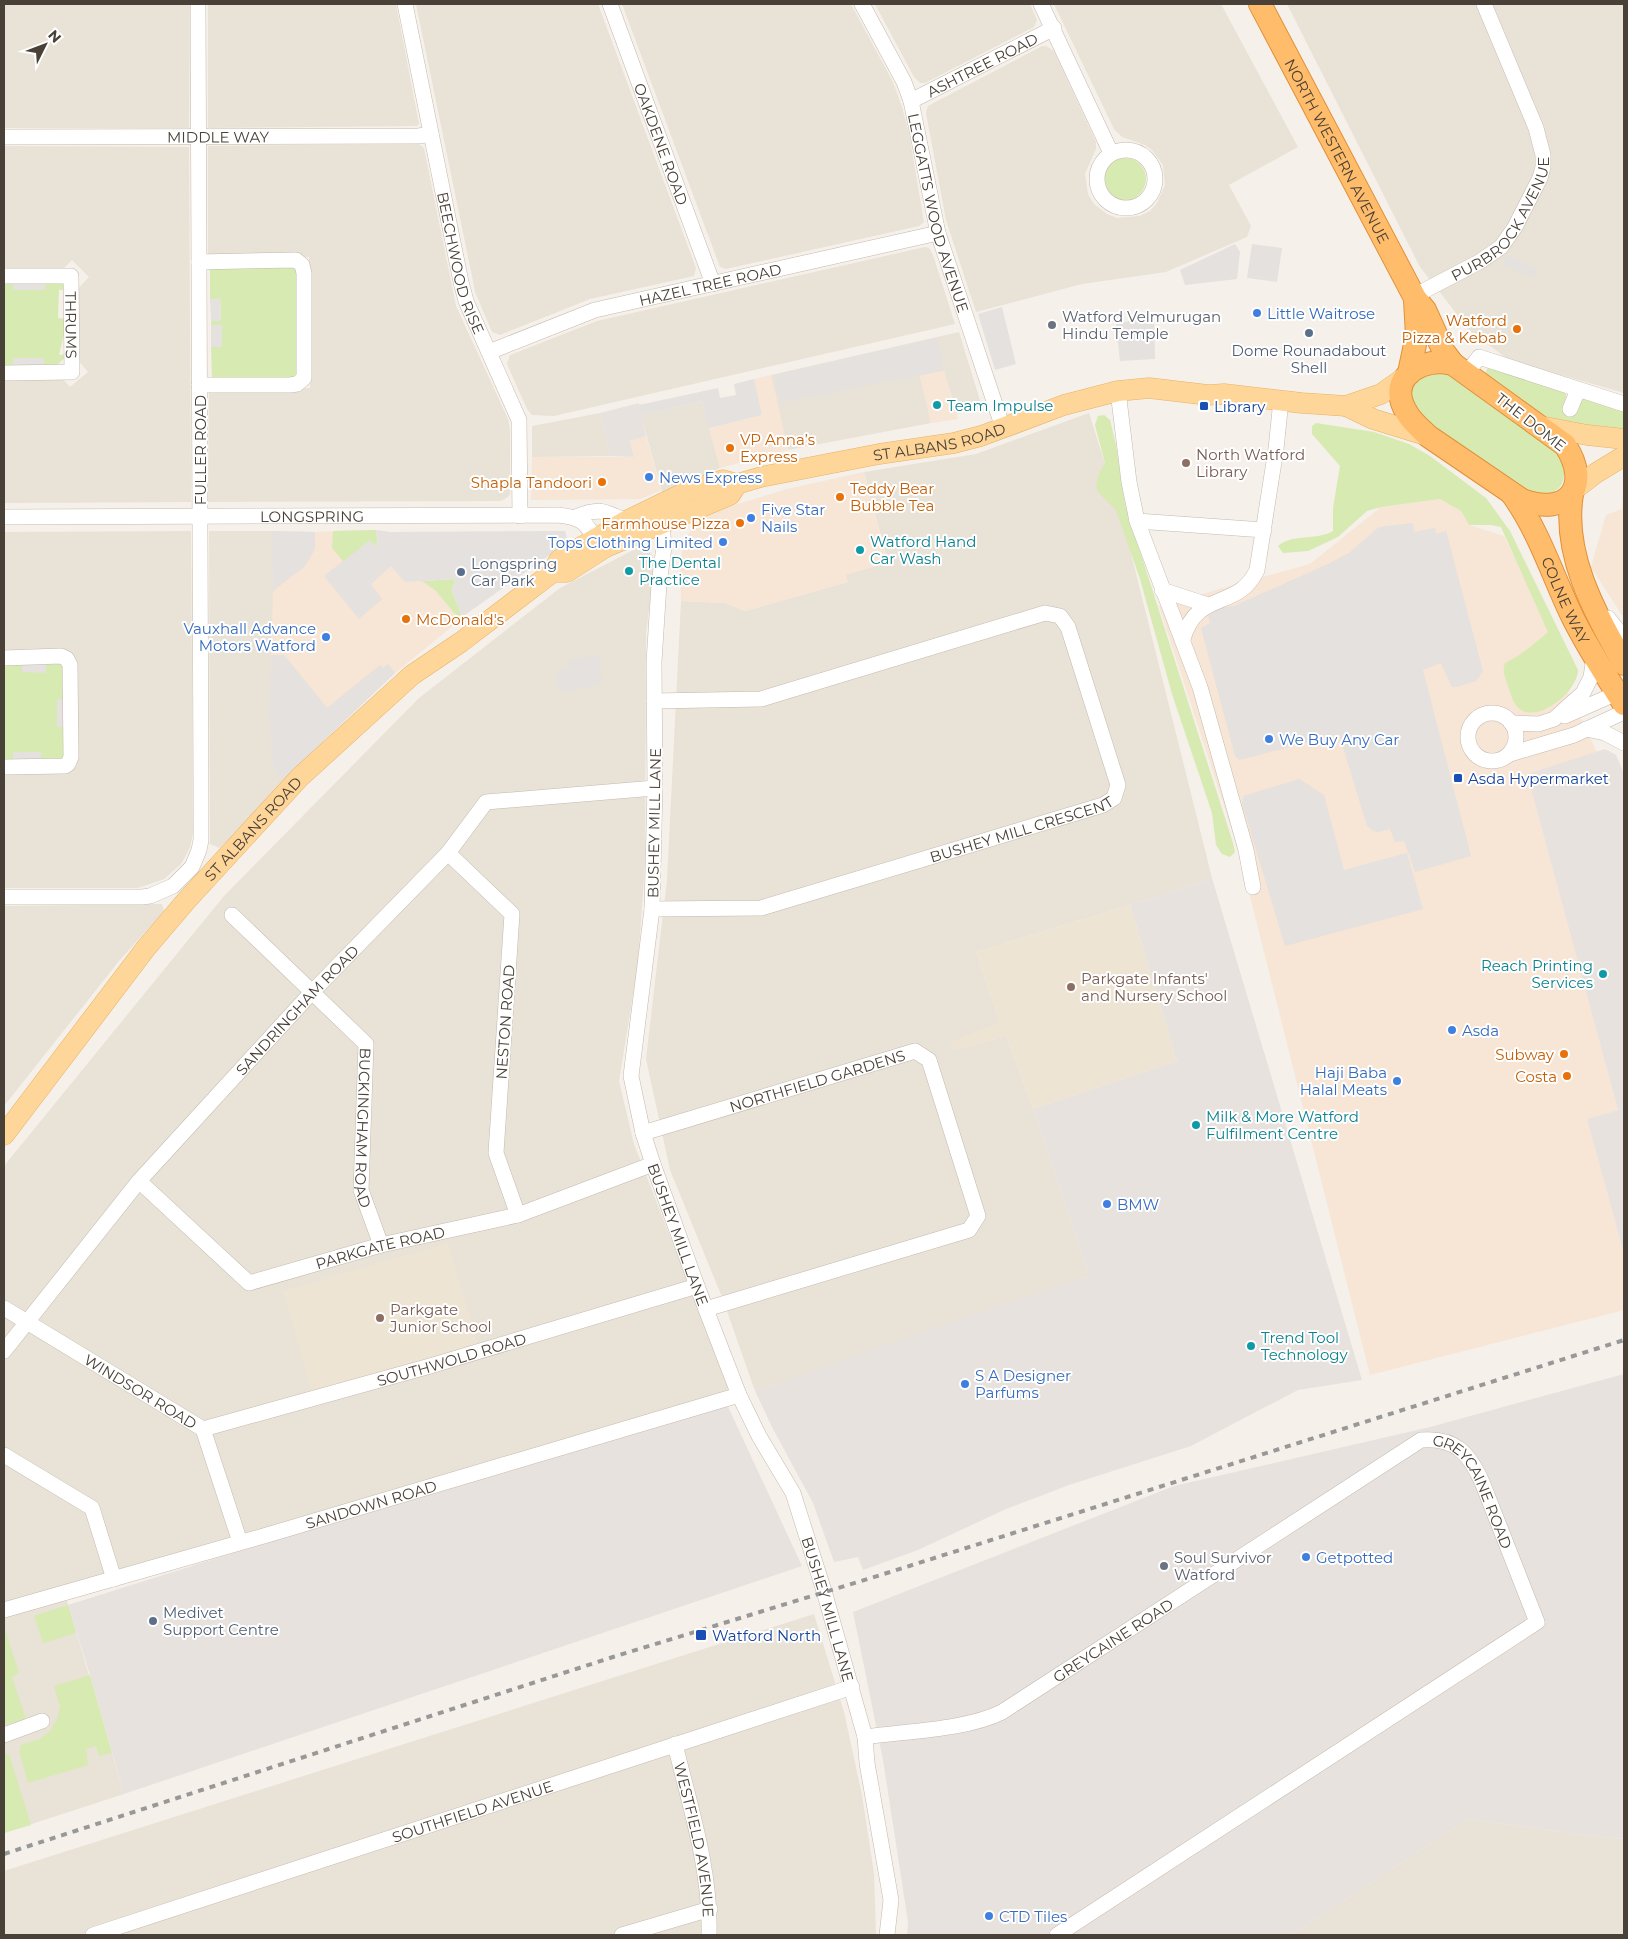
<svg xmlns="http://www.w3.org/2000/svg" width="1628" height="1939" viewBox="0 0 1628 1939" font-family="Montserrat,sans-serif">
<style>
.residential{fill:#e9e2d7}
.commercial{fill:#f7e5d5}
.industrial{fill:#e8e2de}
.education{fill:#eee4d3}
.green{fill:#d7eab1}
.parking{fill:#e4e1de}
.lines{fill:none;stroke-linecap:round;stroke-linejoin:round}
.minor-casing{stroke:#c4baae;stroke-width:16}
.major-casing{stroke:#e7b265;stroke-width:21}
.highway-casing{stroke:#e29037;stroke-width:24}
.minor{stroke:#fff;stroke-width:15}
.major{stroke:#ffd699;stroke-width:20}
.highway{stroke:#ffbd6b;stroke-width:22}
.rail{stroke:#989898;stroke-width:4;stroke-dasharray:6 6;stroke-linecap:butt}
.shop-dot{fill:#3f7fe0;stroke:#fff;stroke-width:2}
.worship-dot{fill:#6b7280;stroke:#fff;stroke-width:2}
.food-dot{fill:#e8710a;stroke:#fff;stroke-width:2}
.service-dot{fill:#5c6f8a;stroke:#fff;stroke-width:2}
.culture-dot{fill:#0f9aa8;stroke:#fff;stroke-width:2}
.transit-dot{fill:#1a4fb4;stroke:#fff;stroke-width:2}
.education-dot{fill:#8d6e63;stroke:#fff;stroke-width:2}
.labels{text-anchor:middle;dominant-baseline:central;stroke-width:4;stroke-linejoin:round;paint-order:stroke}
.street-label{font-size:15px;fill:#494037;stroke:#fff}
.shop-label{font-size:15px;fill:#366cbe;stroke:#fff;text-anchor:start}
.worship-label{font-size:15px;fill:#5b616d;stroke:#fff;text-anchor:start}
.food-label{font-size:15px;fill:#c56008;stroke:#fff;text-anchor:end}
.service-label{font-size:15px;fill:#4e5e75;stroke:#fff;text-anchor:start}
.culture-label{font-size:15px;fill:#0d838f;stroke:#fff;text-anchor:start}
.transit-label{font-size:15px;fill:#164399;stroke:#fff;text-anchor:start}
.education-label{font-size:15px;fill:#785e54;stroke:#fff;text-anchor:start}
</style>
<rect width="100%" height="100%" fill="#f5f0e9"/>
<g class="residential">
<polygon points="4,4 190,4 189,128 4,128"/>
<polygon points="208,4 396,4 419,124 417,126 208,128"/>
<polygon points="416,4 598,4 696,268 694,276 590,299 500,335 492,332 475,292 472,276"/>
<polygon points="622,4 851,4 893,82 902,107 909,133 924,222 919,226 726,269 720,267"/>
<polygon points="875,4 1030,4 1037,20 1034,27 925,83 920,83 914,77"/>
<polygon points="1054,4 1221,4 1298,147 1229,185 1251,226 1247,237 1166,272 1082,284 976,312 946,220 926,113 928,106 1042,46 1046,46 1054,51 1096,142 1096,149 1085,174 1088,194 1094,204 1107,214 1117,218 1140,216 1150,211 1157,203 1165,185 1163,165 1152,150 1145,145 1122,137 1114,129"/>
<polygon points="1287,4 1624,4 1624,393 1509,360 1470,331 1420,267"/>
<polygon points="419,144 424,148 456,306 508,419 510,430 510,494 508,497 501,501 208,502 209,389 310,388 309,257 208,257 208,146"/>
<polygon points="4,146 189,147 191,502 4,503 4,377 60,376 70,387 88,372 76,358 76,291 89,277 72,260 59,273 4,273"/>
<polygon points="925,247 929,248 933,255 955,324 554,416 532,415 527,409 507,364 510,355 597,321"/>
<polygon points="959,332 982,407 957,414 944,371 920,376 931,423 788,450 771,375"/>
<polygon points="702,401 720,468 662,492 641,415"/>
<polygon points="600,413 610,456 532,457 532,426"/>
<polygon points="1089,413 1122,517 1212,878 1130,905 976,952 1000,1023 951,1042 954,1050 1006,1036 1033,1109 1089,1276 755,1391 722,1297 670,1170 646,1059 667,880 681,601 725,603 745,611 848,582 845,575 888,562 864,472 976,454"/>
<polygon points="191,531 193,833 190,847 185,857 181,864 164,879 138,888 4,888 4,771 72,770 77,765 74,656 70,652 4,653 4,532"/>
<polygon points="209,531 271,531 285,780 220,848 210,844"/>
<polygon points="645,544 655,560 646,634 645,863 638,964 619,1081 634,1144 731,1393 63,1587 124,1794 4,1833 4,1166 224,896 419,698 560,588"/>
<polygon points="162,904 164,911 119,961 4,1106 4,906"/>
<polygon points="814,1614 844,1712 862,1795 874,1873 876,1935 4,1935 4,1871"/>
<polygon points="1469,1819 1614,1839 1624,1838 1624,1935 1291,1935"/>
</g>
<g class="commercial">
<polygon points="944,371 958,419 931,423 920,376"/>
<polygon points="771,375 788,450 720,468 709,428 762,415 754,379"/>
<polygon points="646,436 661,490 641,499 531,500 532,457 634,457 630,441"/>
<polygon points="864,472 888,563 846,575 848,582 745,611 725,603 681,601 680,566 683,546 690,531 701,520 715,511 787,489"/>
<polygon points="1623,493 1624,493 1624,618 1591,567 1606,515 1622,509"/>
<polygon points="1440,499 1461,511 1469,525 1504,536 1574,680 1568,693 1597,752 1527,774 1618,1110 1587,1119 1624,1254 1624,1310 1370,1375 1239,852 1159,606 1310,564 1381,507"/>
<polygon points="361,530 405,582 422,581 427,583 441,596 460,620 395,673 297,766 285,780 273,768 269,716 273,591 271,531 315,532"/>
</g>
<g class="industrial">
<polygon points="639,403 646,436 630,441 634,457 610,456 600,413"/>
<polygon points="1605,749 1616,755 1624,774 1624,1254 1587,1119 1618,1110 1527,774"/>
<polygon points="1212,878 1362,1380 1298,1390 1191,1446 1069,1485 1006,1509 918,1550 863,1570 858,1557 834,1562 813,1503 772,1427 755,1391 997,1306 1089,1276 1033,1109 1177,1061 1130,905"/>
<polygon points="1624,1374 1624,1838 1614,1839 1469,1819 1291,1935 907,1935 908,1922 883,1760 853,1612 1174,1486 1430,1427"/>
<polygon points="724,1398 802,1566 124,1794 90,1675 68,1605"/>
</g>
<g class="education">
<polygon points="1130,905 1177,1061 1033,1109 1006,1036 954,1050 951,1041 1000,1023 976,952"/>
<polygon points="448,1243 478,1345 312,1392 283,1291"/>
</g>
<g class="green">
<circle cx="1125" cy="179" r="21"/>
<polygon points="213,266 295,266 298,270 298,379 212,381 211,347 222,347 222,325 211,325 211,321 221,320 220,299 210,299 210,270"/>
<polygon points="58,279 65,284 68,290 59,290 58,318 68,319 59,355 69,354 56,366 44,367 44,358 13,358 13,367 4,367 4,280 13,280 13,290 45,290 45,280"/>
<path d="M1488 367 1565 392 1567 398 1563 411 1575 415 1577 405 1583 398 1624 408V431C1602 428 1577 427 1556 420 1530 412 1506 390 1485 374Z"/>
<path d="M1440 371 1447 373 1564 458C1566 485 1562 494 1534 495L1420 418 1410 397 1412 389 1419 379Z"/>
<polygon points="1104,415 1110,420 1116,445 1125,504 1233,843 1235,852 1230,857 1222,854 1216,845 1212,813 1172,694 1140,579 1116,510 1099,493 1096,486 1099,474 1105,463 1095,425 1098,416"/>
<path d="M1316 423 1374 432 1409 444 1430 456 1486 498 1510 531 1578 670C1578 690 1541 722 1521 710 1513 705 1511 694 1508 686 1505 677 1502 672 1505 663 1523 654 1533 645 1548 632L1501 527 1491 525H1469L1461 511 1440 499 1381 507 1367 511 1338 537 1308 551 1283 553 1278 546C1293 533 1316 541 1333 531V508L1340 466 1312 434V426Z"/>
<polygon points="376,530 378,549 370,541 344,562 332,548 333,531"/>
<polygon points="455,579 452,591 462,617 460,620 436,591 422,581"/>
<polygon points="4,662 22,663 23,672 46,672 46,663 63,664 67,700 57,700 57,727 66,727 66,757 61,762 41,762 41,753 13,753 13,762 4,762"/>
<polygon points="68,1605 76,1633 43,1643 34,1616"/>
<polygon points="4,1626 19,1673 12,1677 26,1719 4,1725"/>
<polygon points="90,1675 112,1753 99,1756 96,1746 86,1749 88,1765 28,1783 19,1751 21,1750 20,1745 40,1739 50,1731 57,1719 60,1706 54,1686"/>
<polygon points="4,1754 9,1754 31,1825 4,1833"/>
</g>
<g class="parking">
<polygon points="1235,244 1240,252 1237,279 1185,285 1180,270"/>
<polygon points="1252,244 1282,248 1277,282 1247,278"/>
<polygon points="1507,255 1537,269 1533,278 1503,265"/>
<rect x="13" y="280" width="32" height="10"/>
<polygon points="210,299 220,299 221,321 211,321"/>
<polygon points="1002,307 1016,364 995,370 978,314"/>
<polygon points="1154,316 1155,359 1120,361 1116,324"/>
<rect x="211" y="325" width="11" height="22"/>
<polygon points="938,338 943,370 780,403 775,375"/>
<rect x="13" y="358" width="31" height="9"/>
<polygon points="754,379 762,415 709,428 702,401 641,415 639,405 718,388 720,398 736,395 734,384"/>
<polygon points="1413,523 1414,532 1435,528 1436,534 1446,531 1483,671 1476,681 1456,687 1452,687 1441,663 1423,670 1471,856 1415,872 1404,841 1395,842 1390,829 1379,832 1373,831 1367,826 1339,734 1239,760 1235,756 1201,628 1210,623 1207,610 1234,606 1328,564 1349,553 1379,527"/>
<polygon points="376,530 391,532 565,531 568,542 462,617 452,591 455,579 405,582 391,566 371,584 382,599 359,619 324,576 370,540 378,548"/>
<polygon points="271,531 315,532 315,549 305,566 273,591"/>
<polygon points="271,655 284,655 327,708 380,665 383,668 388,664 395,673 297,766 285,780 273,768 269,716"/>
<polygon points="599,655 601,685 560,692 556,671 569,669 568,660"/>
<polygon points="22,663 46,663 46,673 22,672"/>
<polygon points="57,699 67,700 66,727 57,727"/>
<rect x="13" y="752" width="28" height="10"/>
<polygon points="1299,779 1324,795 1344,870 1407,853 1423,909 1285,946 1242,803 1244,796"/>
</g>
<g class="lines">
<g class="minor-casing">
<g id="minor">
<path id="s1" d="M405 4 461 282 466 301 519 420 520 516"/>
<path id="s2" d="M610 4 713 284"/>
<path id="s3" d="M862 4 904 82 911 101 938 233 1003 428"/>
<polyline points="1041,4 1111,153"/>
<path id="s4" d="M911 101 1054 28"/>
<path id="s5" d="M4 137 419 136 431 134"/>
<circle cx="1126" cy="179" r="29"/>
<polyline points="199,262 296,260 302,265 304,273 304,378 297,384 290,385 199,385"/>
<path id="s6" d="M4 276H71L72 372 4 373"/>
<path id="s7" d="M1414 296 1479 262 1501 247 1515 227 1540 178 1543 167V155L1536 128 1484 4"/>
<path id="s8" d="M489 352 595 310 938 233"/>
<polyline points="1467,373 1479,357 1624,404"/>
<polyline points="1118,391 1129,482 1137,521 1200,687 1246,850 1253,887"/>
<polyline points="1570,409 1578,390"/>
<path id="s9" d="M659 514 662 524 664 547 659 584 654 662 655 788 652 909 631 1076 643 1133 653 1164 697 1286 739 1395 759 1436 793 1493 824 1591 865 1737 867 1763 891 1900 887 1935"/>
<path id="s10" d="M4 517 558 515C586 518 586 524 600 547"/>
<path d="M576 517C599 507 604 511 626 521"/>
<polyline points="1137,521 1264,530"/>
<polyline points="1162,590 1208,605"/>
<polyline points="1608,618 1624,638"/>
<path d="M1183 639C1197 589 1238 611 1257 570L1276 449 1281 400"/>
<polyline points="4,658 61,656 67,659 70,665 71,757 68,764 65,766 4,767"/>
<circle cx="1492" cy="737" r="24"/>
<polyline points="1565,716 1624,690"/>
<polyline points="1511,723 1539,724 1554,719 1583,693 1591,677 1594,657"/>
<polyline points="1586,729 1605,733 1624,743"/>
<polyline points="1510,754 1574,735 1624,712"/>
<polyline points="448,853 512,914 496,1153 518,1215"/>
<polyline points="4,897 142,897 150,896 173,886 192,867 199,850 201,840 201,797 198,4"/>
<path id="s11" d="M652 909 761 908 1103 805 1114 798 1118 785 1068 627 1060 616 1045 613 761 699 654 701"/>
<path id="s12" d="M232 915 366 1044 361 1190 381 1245"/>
<path id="s13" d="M643 1133 915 1051 929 1060 978 1216 969 1230 706 1309"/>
<path id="s14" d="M139 1181 249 1283 381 1245 518 1215 653 1164"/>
<path id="s15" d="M4 1308 203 1429 240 1542"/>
<path id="s16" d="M4 1351 139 1181 312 992 448 853 486 802 655 788"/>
<path id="s17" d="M203 1429 430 1366 697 1286"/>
<polyline points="4,1455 92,1508 114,1579"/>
<path id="s18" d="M4 1610 267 1535 739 1395"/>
<polyline points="4,1735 42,1721"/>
<path id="s19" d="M865 1737C906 1731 966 1730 1002 1712L1421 1440C1455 1437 1469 1453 1482 1482L1537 1622 1057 1935"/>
<path id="s20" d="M675 1744C690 1807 711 1870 709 1935"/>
<path id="s21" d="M93 1935 852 1687"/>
<polyline points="622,1935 710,1909"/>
</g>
</g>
<g class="major-casing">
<g id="major">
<polyline points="1346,406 1373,419 1428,436"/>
<polyline points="1540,426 1587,435 1624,439"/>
<polyline points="1575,489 1596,473 1624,456"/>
<polyline points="553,572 567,572 606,547 730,495 737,484"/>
<path id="s22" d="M4 1135 146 948 186 901 300 777 412 675 461 642 553 572 559 560 626 521 688 491 723 480 737 484 761 477 879 454 954 443 981 436 1064 405 1118 391 1149 388 1208 395 1224 394 1302 403 1346 406 1381 394 1405 377"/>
</g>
</g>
<g class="highway-casing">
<g id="highway">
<path id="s23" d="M1260 4 1415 298 1425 310 1444 352 1453 364"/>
<path d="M1441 362 1453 364 1565 445C1592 486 1568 517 1522 500L1428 436C1421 429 1412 422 1407 413 1388 383 1412 363 1441 362Z"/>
<polyline points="1409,373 1417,335 1415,300"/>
<path id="s24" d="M1512 494C1539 531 1553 577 1573 618 1588 648 1606 676 1624 704"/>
<path d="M1572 494C1562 555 1595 612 1624 664"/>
</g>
</g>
<use href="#minor" class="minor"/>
<use href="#major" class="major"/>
<use href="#highway" class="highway"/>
<polyline class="rail" points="4,1854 613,1657 887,1573 1624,1340"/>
</g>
<g class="shop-dot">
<circle cx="1257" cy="313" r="5"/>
<circle cx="649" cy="477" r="5"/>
<circle cx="751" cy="518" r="5"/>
<circle cx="723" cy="542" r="5"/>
<circle cx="326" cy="637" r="5"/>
<circle cx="1269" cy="739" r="5"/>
<circle cx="1452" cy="1030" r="5"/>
<circle cx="1397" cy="1081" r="5"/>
<circle cx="1107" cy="1204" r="5"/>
<circle cx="965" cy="1384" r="5"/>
<circle cx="1306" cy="1557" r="5"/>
<circle cx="989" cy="1916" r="5"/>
</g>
<g class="worship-dot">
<circle cx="1052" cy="325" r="5"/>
<circle cx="1164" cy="1566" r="5"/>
</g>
<g class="food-dot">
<circle cx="1517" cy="329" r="5"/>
<circle cx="730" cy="448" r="5"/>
<circle cx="602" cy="482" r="5"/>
<circle cx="840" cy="497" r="5"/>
<circle cx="740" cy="523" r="5"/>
<circle cx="406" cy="619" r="5"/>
<circle cx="1564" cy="1054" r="5"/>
<circle cx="1567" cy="1076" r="5"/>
</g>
<g class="service-dot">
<circle cx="1309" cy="333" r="5"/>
<circle cx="461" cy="572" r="5"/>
<circle cx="153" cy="1621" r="5"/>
</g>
<g class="culture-dot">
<circle cx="937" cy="405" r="5"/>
<circle cx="860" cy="550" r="5"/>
<circle cx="629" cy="571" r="5"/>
<circle cx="1603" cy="974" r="5"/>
<circle cx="1196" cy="1125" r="5"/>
<circle cx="1251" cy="1346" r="5"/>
</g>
<g class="transit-dot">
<rect x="1199" y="401" width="10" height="10" rx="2.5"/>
<rect x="1453" y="773" width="10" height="10" rx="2.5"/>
<rect x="695" y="1629" width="12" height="12" rx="2.5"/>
</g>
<g class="education-dot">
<circle cx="1186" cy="463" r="5"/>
<circle cx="1071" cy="987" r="5"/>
<circle cx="380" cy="1318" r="5"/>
</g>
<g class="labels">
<g class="street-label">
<text stroke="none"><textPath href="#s4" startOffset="80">ASHTREE ROAD</textPath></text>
<text stroke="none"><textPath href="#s5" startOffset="214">MIDDLE WAY</textPath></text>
<text stroke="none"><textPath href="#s2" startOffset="149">OAKDENE ROAD</textPath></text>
<text stroke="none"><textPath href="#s23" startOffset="166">NORTH WESTERN AVENUE</textPath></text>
<text stroke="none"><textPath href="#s3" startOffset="224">LEGGATTS WOOD AVENUE</textPath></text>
<text stroke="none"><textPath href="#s7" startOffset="122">PURBROCK AVENUE</textPath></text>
<text stroke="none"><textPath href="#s1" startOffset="265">BEECHWOOD RISE</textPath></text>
<text stroke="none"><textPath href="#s8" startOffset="232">HAZEL TREE ROAD</textPath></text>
<text stroke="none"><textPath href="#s6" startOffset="116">THRUMS</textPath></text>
<text transform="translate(1531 422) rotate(38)">THE DOME</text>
<text stroke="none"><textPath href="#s22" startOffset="1209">ST ALBANS ROAD</textPath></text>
<text transform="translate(200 450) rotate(-90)">FULLER ROAD</text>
<text stroke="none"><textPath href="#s10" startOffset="308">LONGSPRING</textPath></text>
<text stroke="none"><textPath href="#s24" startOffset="119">COLNE WAY</textPath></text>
<text transform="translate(654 823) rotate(-89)">BUSHEY MILL LANE</text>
<text stroke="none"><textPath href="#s11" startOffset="381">BUSHEY MILL CRESCENT</textPath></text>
<text stroke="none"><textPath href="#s22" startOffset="395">ST ALBANS ROAD</textPath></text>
<text stroke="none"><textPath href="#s16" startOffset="450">SANDRINGHAM ROAD</textPath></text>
<text transform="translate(505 1022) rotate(-86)">NESTON ROAD</text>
<text stroke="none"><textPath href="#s13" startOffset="182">NORTHFIELD GARDENS</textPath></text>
<text stroke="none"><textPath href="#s12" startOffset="270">BUCKINGHAM ROAD</textPath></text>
<text stroke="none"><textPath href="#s9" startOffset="730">BUSHEY MILL LANE</textPath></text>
<text stroke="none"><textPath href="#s14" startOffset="286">PARKGATE ROAD</textPath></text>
<text stroke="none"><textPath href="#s17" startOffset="258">SOUTHWOLD ROAD</textPath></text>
<text stroke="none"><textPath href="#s15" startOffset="160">WINDSOR ROAD</textPath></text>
<text stroke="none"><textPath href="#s19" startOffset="721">GREYCAINE ROAD</textPath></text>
<text stroke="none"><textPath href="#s18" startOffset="382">SANDOWN ROAD</textPath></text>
<text stroke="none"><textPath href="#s9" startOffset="1135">BUSHEY MILL LANE</textPath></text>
<text stroke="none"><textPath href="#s19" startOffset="272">GREYCAINE ROAD</textPath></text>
<text stroke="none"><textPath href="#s21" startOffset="399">SOUTHFIELD AVENUE</textPath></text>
<text stroke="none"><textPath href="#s20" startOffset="98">WESTFIELD AVENUE</textPath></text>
</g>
<g class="shop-label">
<text x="1267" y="313">Little Waitrose</text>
<text x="659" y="477">News Express</text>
<text x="761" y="509">Five Star<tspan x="761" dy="17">Nails</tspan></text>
<text x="713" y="542" text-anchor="end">Tops Clothing Limited</text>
<text x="316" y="628" text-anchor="end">Vauxhall Advance<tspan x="316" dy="17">Motors Watford</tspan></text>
<text x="1279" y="739">We Buy Any Car</text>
<text x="1462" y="1030">Asda</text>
<text x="1387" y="1072" text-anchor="end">Haji Baba<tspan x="1387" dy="17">Halal Meats</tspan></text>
<text x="1117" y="1204">BMW</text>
<text x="975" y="1375">S A Designer<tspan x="975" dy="17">Parfums</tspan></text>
<text x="1316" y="1557">Getpotted</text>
<text x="999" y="1916">CTD Tiles</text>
</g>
<g class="worship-label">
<text x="1062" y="316">Watford Velmurugan<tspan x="1062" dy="17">Hindu Temple</tspan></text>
<text x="1174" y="1557">Soul Survivor<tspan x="1174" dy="17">Watford</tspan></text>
</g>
<g class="food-label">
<text x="1507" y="320">Watford<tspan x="1507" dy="17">Pizza &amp; Kebab</tspan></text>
<text x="740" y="439" text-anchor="start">VP Anna’s<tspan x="740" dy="17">Express</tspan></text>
<text x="592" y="482">Shapla Tandoori</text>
<text x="850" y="488" text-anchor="start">Teddy Bear<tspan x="850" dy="17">Bubble Tea</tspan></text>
<text x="730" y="523">Farmhouse Pizza</text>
<text x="416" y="619" text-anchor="start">McDonald's</text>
<text x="1554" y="1054">Subway</text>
<text x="1557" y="1076">Costa</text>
</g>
<g class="service-label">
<text x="1309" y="350" text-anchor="middle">Dome Rounadabout<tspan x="1309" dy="17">Shell</tspan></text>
<text x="471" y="563">Longspring<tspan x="471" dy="17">Car Park</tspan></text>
<text x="163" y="1612">Medivet<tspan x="163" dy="17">Support Centre</tspan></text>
</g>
<g class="culture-label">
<text x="947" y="405">Team Impulse</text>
<text x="870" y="541">Watford Hand<tspan x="870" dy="17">Car Wash</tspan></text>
<text x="639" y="562">The Dental<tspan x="639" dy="17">Practice</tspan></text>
<text x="1593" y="965" text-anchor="end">Reach Printing<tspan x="1593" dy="17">Services</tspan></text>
<text x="1206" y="1116">Milk &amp; More Watford<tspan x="1206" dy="17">Fulfilment Centre</tspan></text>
<text x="1261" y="1337">Trend Tool<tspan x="1261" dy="17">Technology</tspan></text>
</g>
<g class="transit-label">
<text x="1214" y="406">Library</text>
<text x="1468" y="778">Asda Hypermarket</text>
<text x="712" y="1635">Watford North</text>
</g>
<g class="education-label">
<text x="1196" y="454">North Watford<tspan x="1196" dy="17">Library</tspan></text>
<text x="1081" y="978">Parkgate Infants'<tspan x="1081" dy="17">and Nursery School</tspan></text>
<text x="390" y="1309">Parkgate<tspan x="390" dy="17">Junior School</tspan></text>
</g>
</g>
<rect width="1628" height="1939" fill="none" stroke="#494037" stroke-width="10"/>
<g transform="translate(45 45) rotate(48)" stroke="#ffffff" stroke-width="4" paint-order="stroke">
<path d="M0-4L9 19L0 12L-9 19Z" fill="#494037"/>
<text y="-8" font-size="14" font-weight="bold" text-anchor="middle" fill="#494037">N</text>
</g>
</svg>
